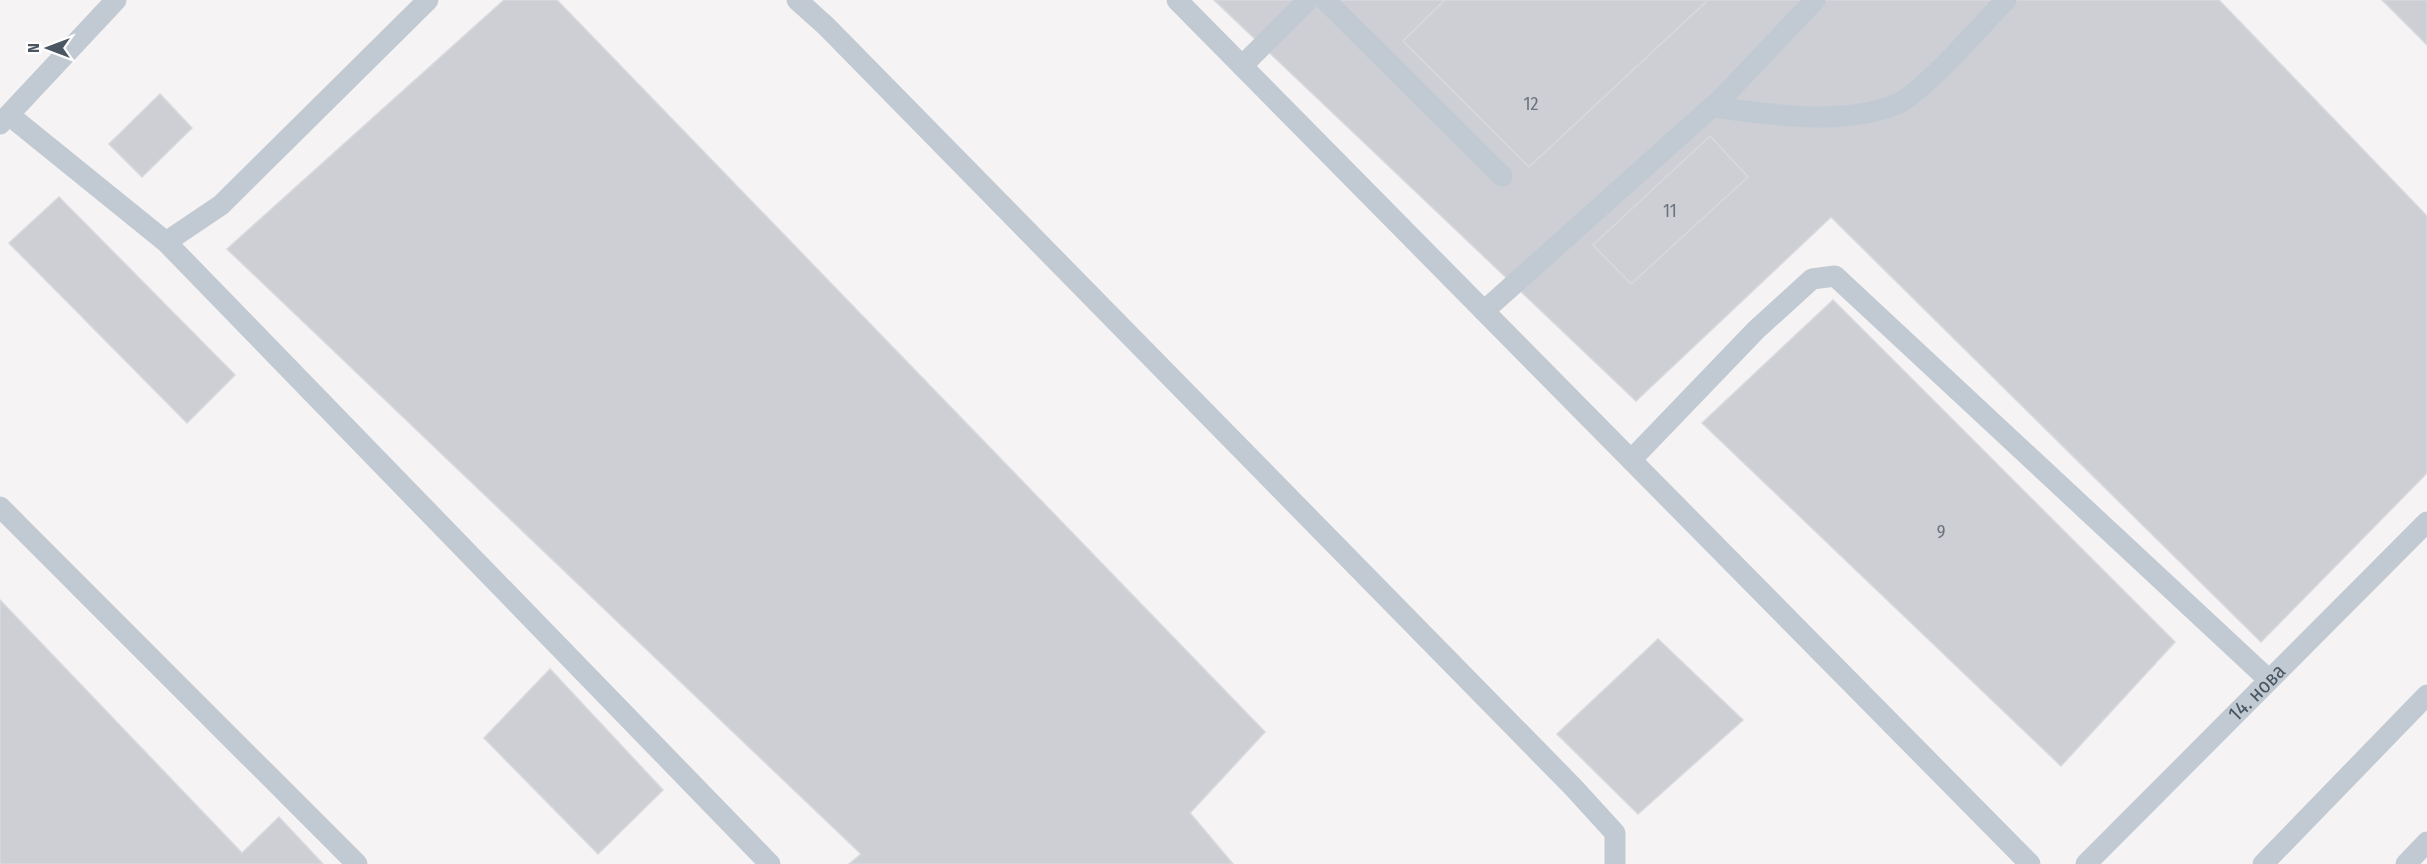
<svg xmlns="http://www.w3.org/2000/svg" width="2427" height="864" viewBox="0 0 2427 864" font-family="'Fira Sans Condensed',sans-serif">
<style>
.building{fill:#cdcfd5;stroke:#d7d9de;stroke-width:1.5}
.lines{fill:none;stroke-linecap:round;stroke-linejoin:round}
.service{stroke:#c1cad2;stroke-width:21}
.labels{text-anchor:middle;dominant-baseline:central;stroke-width:4.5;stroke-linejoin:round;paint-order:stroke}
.number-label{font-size:18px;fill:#6b747e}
.street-label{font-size:21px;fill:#4a5661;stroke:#fff}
</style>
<rect width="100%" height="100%" fill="#f5f3f3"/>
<g class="building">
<polygon points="504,0 557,0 1265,732 1190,813 1233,864 849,864 861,854 227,249"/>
<polygon points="1214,0 2219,0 2427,216 2427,473 2261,642 1831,217 1636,401"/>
<polygon points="1445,0 1708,0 1529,167 1403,41"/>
<polygon points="2382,0 2427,0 2427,45"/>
<polygon points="160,94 192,128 142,177 109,144"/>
<polygon points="1710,136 1748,177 1631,284 1593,245"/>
<polygon points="59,197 235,375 187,423 9,243"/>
<polygon points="1833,300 2175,642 2061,766 1702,423"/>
<polygon points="0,600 242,853 279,817 323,864 0,864"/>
<polygon points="1658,639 1743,720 1638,814 1557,734"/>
<polygon points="550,669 663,790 598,854 484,738"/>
</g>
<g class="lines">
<g class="service">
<polyline points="797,0 826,26 1573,787 1615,833 1615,864"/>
<polyline points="1177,0 2030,864"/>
<polyline points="1325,0 1502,176"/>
<polyline points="1242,66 1308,0"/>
<path d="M1712 107C1771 114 1840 127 1897 104 1922 94 1984 22 2006 0"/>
<polyline points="9,115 166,242 770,864"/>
<polyline points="0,124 116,0"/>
<polyline points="166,242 221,205 428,0"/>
<polyline points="1484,311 1723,97 1815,0"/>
<polyline points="1631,460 1756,330 1812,279 1835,276 2269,680"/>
<polyline points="0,507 357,864"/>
<path id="s1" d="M2086 864 2427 522"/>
<polyline points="2263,864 2427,695"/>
<polyline points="2406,864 2427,842"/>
</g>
</g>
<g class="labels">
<g class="number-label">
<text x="1531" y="104">12</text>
<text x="1670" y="211">11</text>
<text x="1941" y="532">9</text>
</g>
<g class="street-label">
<text stroke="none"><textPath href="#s1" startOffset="242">14. нова</textPath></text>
</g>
</g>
<g transform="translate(48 48) rotate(270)" stroke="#ffffff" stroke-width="4.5" paint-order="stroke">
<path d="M0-4.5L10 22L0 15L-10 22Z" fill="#4a5661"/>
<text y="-9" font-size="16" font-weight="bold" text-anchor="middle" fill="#4a5661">N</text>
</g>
</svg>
